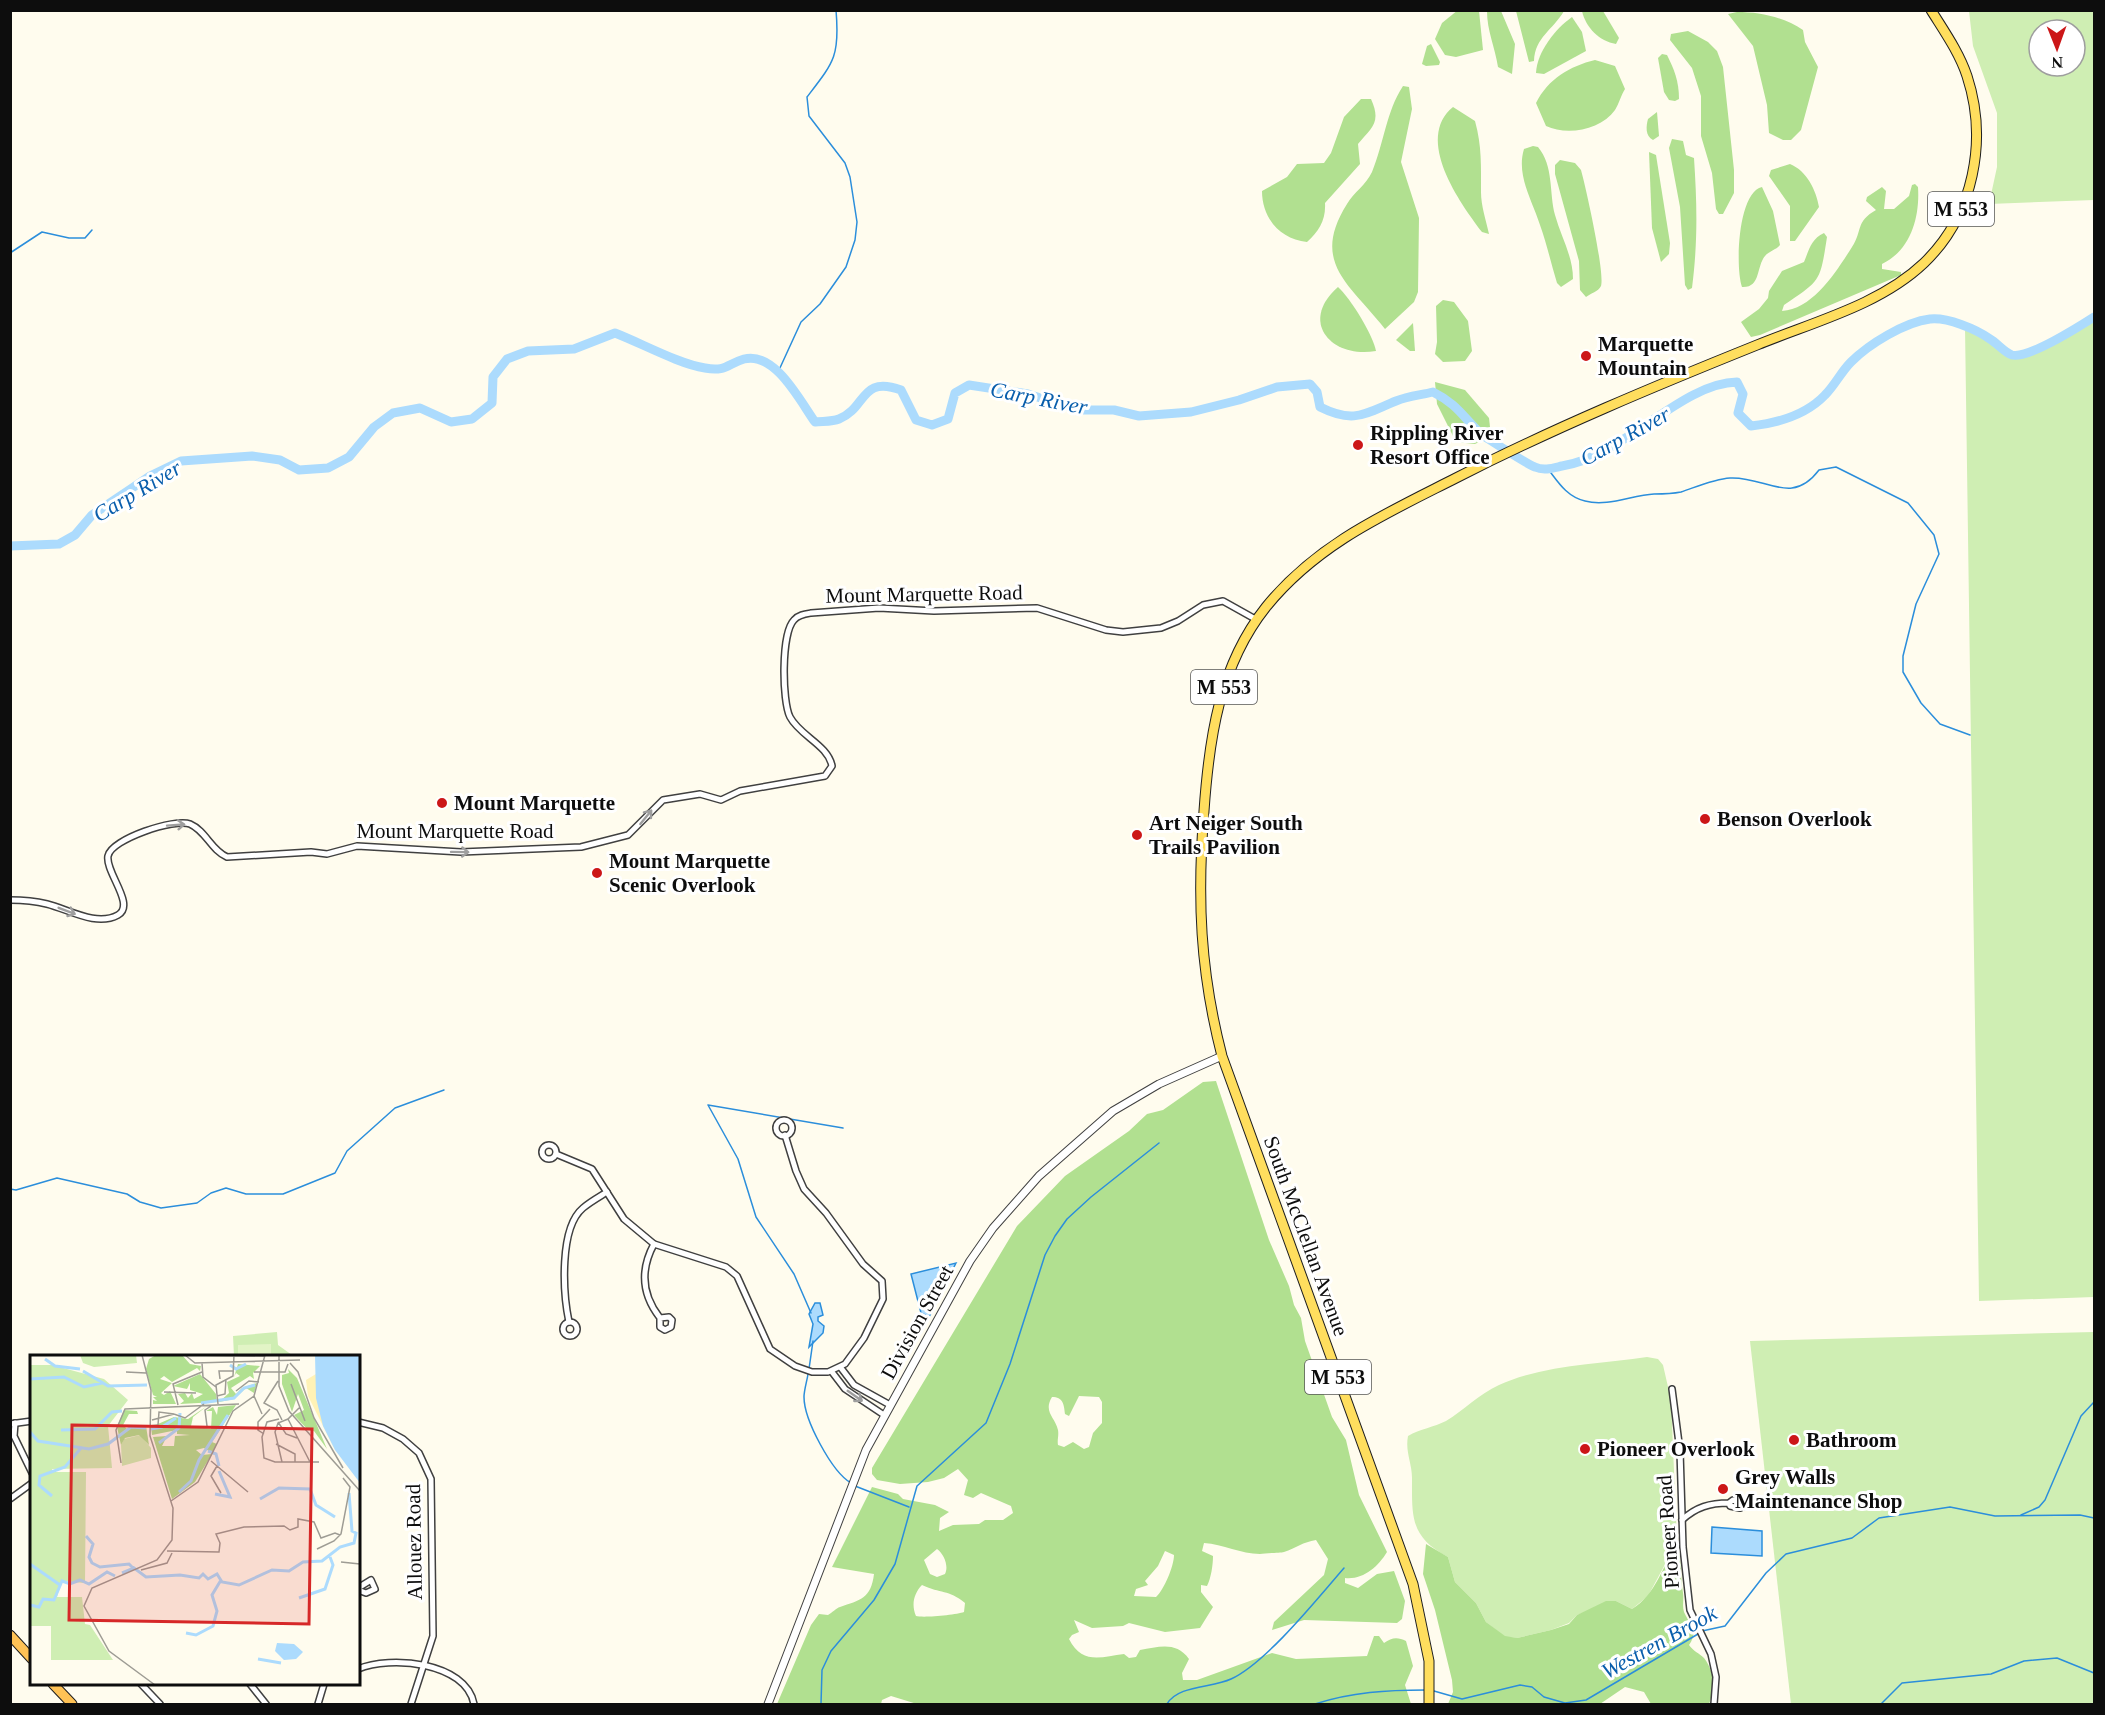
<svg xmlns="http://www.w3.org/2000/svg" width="2105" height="1715" viewBox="0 0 2105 1715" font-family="'Times New Roman',serif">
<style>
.green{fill:#cfeeb3;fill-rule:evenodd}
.forest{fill:#b1e090;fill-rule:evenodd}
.pitch{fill:#e2f4c6}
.water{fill:#acdbfd;stroke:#2b8edb;stroke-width:1.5}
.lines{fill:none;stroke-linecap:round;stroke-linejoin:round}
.stream{stroke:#2b8edb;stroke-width:1.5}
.river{stroke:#acdbfd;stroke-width:9}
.minor-casing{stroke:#404040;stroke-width:8}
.tertiary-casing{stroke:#404040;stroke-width:9}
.primary-casing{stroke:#1e1e1e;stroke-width:11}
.trunk-casing{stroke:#1e1e1e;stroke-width:11}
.minor{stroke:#fff;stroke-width:5}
.tertiary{stroke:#fff;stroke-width:7}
.primary{stroke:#ffde5e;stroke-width:9}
.trunk{stroke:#ffc255;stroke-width:9}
.oneway{stroke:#9e9e9e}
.poi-dot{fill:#cc1718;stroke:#fff;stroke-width:2}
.labels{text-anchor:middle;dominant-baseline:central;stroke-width:6;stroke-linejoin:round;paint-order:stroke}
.shield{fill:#fff;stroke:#565656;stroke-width:1.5}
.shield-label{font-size:20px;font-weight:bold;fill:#0d0d0d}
.poi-label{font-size:21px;font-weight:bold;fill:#0d0d0d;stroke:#fff;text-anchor:start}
.street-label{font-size:21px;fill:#0d0d0d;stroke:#fff}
.water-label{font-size:22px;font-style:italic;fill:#095eac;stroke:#fff}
.inset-river{fill:none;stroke:#acdbfd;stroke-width:3}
.inset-road{fill:none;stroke:#9e9c94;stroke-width:1.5}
.view{fill:#d62828;fill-opacity:0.15;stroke:#d62828;stroke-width:3}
.inset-edge{fill:none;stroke:#0d0d0d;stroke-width:3}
</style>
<rect width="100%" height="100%" fill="#fffcee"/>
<g class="green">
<path d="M1969 11H2094V200L1989 204 1997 167V113L1973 46ZM2039 30H2075V66H2039Z"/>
<polygon points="2094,317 2094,1297 1979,1301 1965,327 1987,336 2011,355 2021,355 2073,331"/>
<polygon points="277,1332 278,1345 292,1355 313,1354 313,1356 234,1356 233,1336"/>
<polygon points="2094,1332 2094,1704 1791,1704 1750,1341"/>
<path d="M1647 1357 1658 1359 1663 1365 1671 1400 1677 1542 1648 1596 1632 1609 1616 1601 1577 1615 1569 1623 1551 1630 1517 1638 1505 1637 1486 1622 1476 1603 1455 1582 1448 1557C1410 1537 1412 1517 1412 1478 1412 1463 1405 1452 1408 1436 1420 1429 1434 1427 1446 1421 1464 1410 1479 1394 1499 1385 1542 1365 1601 1364 1647 1357Z"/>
</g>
<g class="forest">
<polygon points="1458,10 1479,11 1483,50 1456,57 1445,55 1435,39 1442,23"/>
<path d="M1487 11H1501L1515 44 1512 74 1498 67C1495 47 1487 31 1487 11Z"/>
<path d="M1516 11H1564C1553 30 1535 37 1534 61L1529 62Z"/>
<path d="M1582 11H1603L1619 38 1616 44C1599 41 1586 28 1582 11Z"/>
<path d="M1737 12C1760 12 1784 17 1803 30L1805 42 1818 67 1801 130 1791 140H1783L1769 133 1767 105 1753 46 1728 14Z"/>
<path d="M1572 17 1582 32 1586 51 1544 74 1536 73C1537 52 1555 29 1572 17Z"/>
<polygon points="1688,31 1708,42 1717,51 1723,67 1734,170 1734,193 1723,214 1719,214 1716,209 1712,173 1701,136 1701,96 1692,68 1670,40 1671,34"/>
<polygon points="1431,44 1440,62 1439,65 1426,66 1422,64 1427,46"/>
<path d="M1662 54 1667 55C1674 69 1679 81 1679 99L1675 101 1669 100 1664 92 1658 58Z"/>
<path d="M1595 60 1615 66 1625 89C1621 95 1619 104 1615 110 1601 130 1567 136 1546 126L1536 103C1548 79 1570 66 1595 60Z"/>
<path d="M1403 86 1409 87 1412 109 1401 162 1419 218 1418 292 1414 302 1385 329C1350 284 1310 263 1347 204 1354 192 1366 185 1372 172 1384 143 1386 112 1403 86Z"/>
<path d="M1361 99H1371C1382 123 1371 128 1358 144L1360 164 1325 203C1326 220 1319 231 1307 242 1280 239 1262 218 1262 191L1287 177 1297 164 1324 163 1331 153 1344 117Z"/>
<path d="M1453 107 1475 121C1482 146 1481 167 1481 192 1481 206 1486 220 1489 234L1482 232C1460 203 1414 139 1453 107Z"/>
<path d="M1657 112 1659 136 1653 140C1645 136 1646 126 1648 119Z"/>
<path d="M1672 139 1683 141 1686 155 1694 158C1697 204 1698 241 1692 288L1688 290 1685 285 1680 207 1669 148Z"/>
<path d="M1533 146 1538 147C1554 166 1549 193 1555 215 1561 237 1573 256 1573 279L1561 287 1557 283C1551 264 1547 244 1540 225 1532 200 1516 175 1524 149Z"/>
<polygon points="1649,152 1656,155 1670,243 1669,254 1661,262 1652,228"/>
<path d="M1560 160 1575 163 1581 170C1586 188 1605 273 1601 286 1598 292 1591 293 1586 297L1580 290 1579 261 1555 174V165Z"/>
<path d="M1790 164C1807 171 1816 190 1819 207L1795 241H1790V206L1769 176 1771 170Z"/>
<path d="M1915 184 1918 187C1920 217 1911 250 1882 264V269L1901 272V275L1760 335 1751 337 1741 322 1759 309 1768 298 1769 291 1782 271 1804 262C1809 250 1811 239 1824 233L1827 237C1820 282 1821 280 1784 305L1782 311C1813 309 1836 272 1852 247 1863 230 1855 222 1876 210L1866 201 1867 197 1882 187 1886 191 1884 209H1894L1909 196 1912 185Z"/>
<path d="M1762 187 1773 211 1780 245C1776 250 1769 251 1765 256 1756 267 1761 288 1742 287 1735 267 1738 192 1762 187Z"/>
<path d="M1338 287C1351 299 1373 335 1376 351 1332 359 1298 322 1338 287Z"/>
<polygon points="1443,300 1454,302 1468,321 1472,351 1465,361 1443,362 1435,354 1437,342 1436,306"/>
<polygon points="1413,323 1415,351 1410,351 1396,340"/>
<polygon points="1435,382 1465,390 1489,418 1491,436 1475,444 1456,442 1437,404"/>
<path d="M1216 1081 1269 1240 1289 1286 1294 1305 1301 1318 1305 1341 1332 1417 1346 1440 1359 1495 1387 1552C1378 1567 1363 1580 1345 1578V1583L1358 1588 1377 1574 1394 1571 1405 1601 1402 1619 1397 1623 1304 1620 1272 1630 1274 1622 1324 1575 1328 1559 1316 1540C1303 1542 1296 1548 1284 1552 1280 1553 1265 1553 1260 1554 1241 1554 1223 1544 1204 1543L1202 1551 1213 1556C1213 1565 1211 1578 1207 1586L1201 1585V1592L1213 1607 1200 1628 1165 1632 1129 1623 1123 1626 1092 1628 1074 1620 1079 1632 1072 1635 1069 1639C1082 1665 1101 1657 1124 1654L1129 1658 1136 1657 1140 1650C1159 1647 1176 1641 1189 1659L1182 1673 1183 1680H1197L1272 1653 1296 1659 1367 1656 1374 1636H1379L1384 1643C1392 1637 1398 1637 1406 1641L1413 1666 1405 1685 1411 1704H917L891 1696 882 1700 881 1704H777L811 1625 819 1614 828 1615C832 1613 836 1608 840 1607 860 1600 871 1599 874 1574L832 1567 872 1487 898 1494 903 1499 935 1505 949 1512 940 1518 939 1531 953 1525 979 1524 985 1520H1003L1013 1513 1011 1506 981 1493 973 1498 964 1495 968 1480 958 1469 944 1478 928 1482 900 1484 877 1480 872 1474V1468L1017 1226 1065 1176 1129 1131 1147 1114 1163 1110 1203 1082ZM1079 1396 1099 1397 1102 1402V1423L1093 1433 1089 1447 1084 1449 1073 1442 1064 1447 1058 1445C1057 1440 1059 1436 1058 1430 1055 1417 1043 1412 1052 1397 1063 1397 1064 1404 1065 1414L1069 1416ZM937 1549C944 1554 949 1566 945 1574L937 1577 930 1574 924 1560ZM1165 1551 1174 1555C1174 1566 1164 1590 1156 1597L1134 1596 1136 1589 1148 1585 1145 1581 1158 1566ZM922 1585C941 1594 948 1589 965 1603L964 1612C956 1615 923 1618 916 1616 911 1605 914 1593 922 1585Z"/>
<path d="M1677 1542C1682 1561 1680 1575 1683 1593 1684 1600 1682 1606 1684 1612 1690 1626 1699 1630 1689 1645 1693 1651 1699 1653 1704 1658 1715 1672 1715 1689 1709 1704H1651L1644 1692 1625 1687 1600 1704H1448L1453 1692 1452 1680 1435 1610 1423 1574 1426 1544 1448 1557 1455 1582 1476 1603 1486 1622 1505 1636 1517 1638 1551 1630 1569 1624 1577 1615 1606 1601H1616L1632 1609C1655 1596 1664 1564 1677 1542Z"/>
</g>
<polygon class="pitch" points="271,1344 271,1356 238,1356 238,1345"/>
<g class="water">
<polygon points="956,1263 929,1317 921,1313 911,1274"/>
<polygon points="815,1303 820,1303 823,1315 818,1317 818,1321 824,1326 823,1333 809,1347 813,1324 809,1314"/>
<polygon points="1712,1527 1762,1531 1762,1556 1711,1553"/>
</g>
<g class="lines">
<g class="stream">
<polyline points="10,253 42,232 69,238 85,238 92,230"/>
<path d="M779 370 801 322 820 304 846 267 855 240 857 222 850 177 845 163 809 116 807 97C834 62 840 56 836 10"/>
<path d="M1548 469C1558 482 1567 497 1585 501 1608 507 1632 495 1654 494 1664 494 1671 494 1681 492 1696 487 1714 479 1730 478 1766 476 1791 507 1819 470L1836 467 1908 503 1934 535 1939 554 1916 604 1903 656V672L1921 703 1940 724 1970 735"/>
<polyline points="10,1189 16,1190 57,1178 127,1194 140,1202 161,1208 197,1203 211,1193 226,1188 246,1194 283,1194 335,1173 347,1151 395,1108 444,1090"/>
<polyline points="811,1313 794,1274 756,1217 738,1159 708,1105 843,1128"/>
<polyline points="809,1369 813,1341"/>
<path d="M808 1374C807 1381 804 1390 804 1397 804 1420 832 1472 851 1483"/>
<polyline points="855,1486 909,1507"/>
<polyline points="2021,1515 2039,1507 2045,1500 2081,1416 2094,1402"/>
<polyline points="1702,1631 1725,1626 1766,1573 1786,1554 1852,1538 1879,1518 1950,1507 1995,1516 2080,1515 2094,1518"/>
<polyline points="1434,1691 1462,1699 1520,1685 1532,1687 1544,1697 1565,1703 1586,1700 1698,1634"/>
<polyline points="821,1704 822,1670 831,1651 874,1600 895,1564 917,1486 986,1423 1010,1364 1045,1255 1055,1236 1067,1219 1091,1197 1159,1143"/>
<path d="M1167 1704C1178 1685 1212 1688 1231 1679 1266 1663 1318 1598 1344 1568"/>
<path d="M1315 1704C1352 1692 1387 1690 1426 1690"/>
<polyline points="1881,1704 1902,1683 1991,1674 2024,1661 2057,1658 2094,1673"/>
</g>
<path class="river" d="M10 546 59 544 75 535 92 515 150 476 181 461 252 456 280 460 299 470 328 468 349 457 374 427 393 413 420 408 451 422 472 419 492 403 493 377 507 359 528 351 574 349 615 333C641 343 679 364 705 368 726 372 727 364 744 359 775 351 800 401 815 422 822 421 832 422 839 419 867 408 860 375 901 390L916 420 932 425 948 419 955 393 969 385 1028 394 1078 410H1114L1139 416 1191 412 1239 400 1277 387 1310 384 1317 392 1320 407C1354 424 1364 414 1396 401 1408 396 1421 395 1433 392 1457 404 1463 417 1481 434 1485 437 1530 466 1535 467 1544 471 1553 468 1562 466 1624 456 1681 383 1737 382L1743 394 1738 413 1751 426C1778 423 1806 415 1825 395 1835 385 1841 372 1851 362 1869 344 1905 322 1930 319 1947 317 1976 329 1990 339 1997 343 2005 353 2012 355 2028 359 2080 326 2094 317"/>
<g class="minor-casing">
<g id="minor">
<path d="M10 900C23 900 35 901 47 904 68 909 96 927 118 915 136 905 105 872 108 856 111 839 175 818 190 824 206 831 211 850 227 857L311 852 327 854 357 846 461 852 581 847 628 835 663 800 700 794 721 800 740 791 825 776 832 766C828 745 800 736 790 717 782 701 781 633 794 620 798 615 805 614 811 613L879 608 934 611 1037 608 1106 630 1123 632 1161 628 1178 621 1203 605 1223 601 1257 620"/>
<circle cx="784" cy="1128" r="8"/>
<circle cx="549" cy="1152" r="7"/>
<polyline points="556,1154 592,1169 624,1219 654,1244 726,1267 737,1276 770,1349 795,1366 812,1372 828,1372 845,1364 864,1338 883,1299 882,1281 863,1264 826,1213 804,1189 796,1171 785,1135"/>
<path d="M654 1244C640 1270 642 1295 660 1318V1327L665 1330 671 1327 672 1320 669 1317 660 1318"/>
<circle cx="570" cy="1329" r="7"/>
<path d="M569 1322C563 1293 559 1228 583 1208 590 1202 599 1197 607 1192"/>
<polyline points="841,1368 854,1385 890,1405"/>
<polyline points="832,1372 845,1389 884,1415"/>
<polyline points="1672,1389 1680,1451 1683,1547 1690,1610 1711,1654 1716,1677 1714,1704"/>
<polyline points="358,1422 383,1428 403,1439 419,1453 431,1479 433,1636 411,1704"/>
<polyline points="15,1423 14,1436 32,1473"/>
<polyline points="10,1424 32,1421"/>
<polyline points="10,1499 32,1483"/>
<path d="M1682 1520C1696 1507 1710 1503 1729 1503L1730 1506 1740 1508 1749 1504 1733 1500 1729 1503"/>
<polyline points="358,1588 371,1580 375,1589 366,1593 358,1590"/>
<path d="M358 1669C390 1655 466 1662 474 1704"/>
<polyline points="141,1684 160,1704"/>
<polyline points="250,1684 266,1704"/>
<polyline points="318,1704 324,1684"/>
</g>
</g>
<g class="tertiary-casing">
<polyline id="tertiary" points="768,1704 866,1450 970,1261 993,1228 1039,1176 1113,1111 1159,1084 1222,1056"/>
</g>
<g class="primary-casing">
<path id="primary" d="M1429 1704V1661L1413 1584 1222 1056C1200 971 1197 898 1204 811 1209 739 1219 666 1266 607 1317 544 1385 514 1456 478 1554 428 1655 386 1757 345 1813 322 1880 305 1924 263 1974 215 1988 140 1967 76 1959 52 1944 31 1931 10"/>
</g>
<g class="trunk-casing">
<g id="trunk">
<polyline points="10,1635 32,1659"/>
<polyline points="53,1684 72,1704"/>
</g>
</g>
<use href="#minor" class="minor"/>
<use href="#tertiary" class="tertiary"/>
<use href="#primary" class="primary"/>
<use href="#trunk" class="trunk"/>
</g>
<defs><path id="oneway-shaft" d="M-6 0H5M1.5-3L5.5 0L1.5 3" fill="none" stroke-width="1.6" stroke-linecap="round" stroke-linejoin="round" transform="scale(1.5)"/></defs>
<g class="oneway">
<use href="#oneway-shaft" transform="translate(646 817) rotate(-51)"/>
<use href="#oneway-shaft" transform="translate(176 825) rotate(-4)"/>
<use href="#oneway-shaft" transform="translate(460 852) rotate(1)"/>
<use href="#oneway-shaft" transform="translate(67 911) rotate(21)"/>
<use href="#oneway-shaft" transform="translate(855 1396) rotate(35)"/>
</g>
<g class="poi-dot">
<circle cx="1586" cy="356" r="6"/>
<circle cx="1358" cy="445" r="6"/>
<circle cx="442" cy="803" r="6"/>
<circle cx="1705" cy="819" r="6"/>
<circle cx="1137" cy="835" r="6"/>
<circle cx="597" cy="873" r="6"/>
<circle cx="1794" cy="1440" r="6"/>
<circle cx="1585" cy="1449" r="6"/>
<circle cx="1723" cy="1489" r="6"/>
</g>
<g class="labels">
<g class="shield">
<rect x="1928" y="192" width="66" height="34" rx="4.5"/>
<rect x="1191" y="670" width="66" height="34" rx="4.5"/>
<rect x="1305" y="1360" width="66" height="34" rx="4.5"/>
</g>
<g class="shield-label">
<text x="1961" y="209">M 553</text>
<text x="1224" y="687">M 553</text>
<text x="1338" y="1377">M 553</text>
</g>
<g class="poi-label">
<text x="1598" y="344">Marquette<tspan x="1598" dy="24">Mountain</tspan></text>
<text x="1370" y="433">Rippling River<tspan x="1370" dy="24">Resort Office</tspan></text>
<text x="454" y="803">Mount Marquette</text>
<text x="1717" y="819">Benson Overlook</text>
<text x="1149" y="823">Art Neiger South<tspan x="1149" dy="24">Trails Pavilion</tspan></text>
<text x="609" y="861">Mount Marquette<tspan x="609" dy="24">Scenic Overlook</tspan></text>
<text x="1806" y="1440">Bathroom</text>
<text x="1597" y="1449">Pioneer Overlook</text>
<text x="1735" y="1477">Grey Walls<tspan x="1735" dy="24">Maintenance Shop</tspan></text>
</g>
<g class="street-label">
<text transform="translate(924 594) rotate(-1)">Mount Marquette Road</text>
<text x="455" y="831">Mount Marquette Road</text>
<text transform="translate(1306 1236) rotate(70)">South McClellan Avenue</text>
<text transform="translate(917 1322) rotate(-61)">Division Street</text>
<text transform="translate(1668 1532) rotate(-94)">Pioneer Road</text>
<text transform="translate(414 1542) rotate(-91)">Allouez Road</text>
</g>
<g class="water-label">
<text transform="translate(1039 398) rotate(11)">Carp River</text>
<text transform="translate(1625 436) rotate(-29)">Carp River</text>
<text transform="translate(137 491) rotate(-31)">Carp River</text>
<text transform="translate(1659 1642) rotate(-29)">Westren Brook</text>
</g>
</g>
<g transform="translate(30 1355)">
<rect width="330" height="330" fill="#fffcee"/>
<path d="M50 0H106L107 8 64 12 53 8ZM0 10H22L74 24 98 45 78 71 82 113 22 114 23 117H56L55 228 31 226 27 242H52L55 269 60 270 83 305H21V271H0ZM110 80 121 93V103L92 111 91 90 94 84Z" fill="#cfeeb3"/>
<path d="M126 0H152L160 9 171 11 170 16 167 13 142 27 134 21 130 24 142 28 131 38 134 40 140 36 146 49H123V45L127 46 123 42H127L123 40 116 14 119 4ZM208 9 230 11 223 18 224 24 220 21 201 33 206 39 212 33 227 28 224 38 216 33 204 44 189 47 199 38 197 27 210 21 206 18 204 22ZM258 14 267 23 297 94 284 76 278 75 264 60 274 55 268 39 262 57 252 29V20L259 18ZM170 19 186 39 187 47 150 49 154 46 148 39 155 38 158 43 162 38 164 44 173 39 160 35V28L157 34 143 31ZM206 50 182 87 187 89 182 98 174 93 166 95 172 100 182 99 165 127 142 144 123 82 137 81 132 91H144L145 81 160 80 147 79V75L122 80 121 72 144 62 158 64 177 51 163 62 161 71 181 74 182 56H176L183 52 187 60 188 52ZM94 55 107 56 108 59H99L93 70 97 74 102 70 116 71 119 90 109 80 95 83 91 90 87 72Z" fill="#b1e090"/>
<path d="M286 19 305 95 278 41 276 25Z" fill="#fff2b6"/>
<path d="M285 0H330V128L305 95 293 71 286 43ZM247 288 264 289 273 297 266 304 254 305 245 296Z" fill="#acdbfd"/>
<path class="inset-river" d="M15 4 25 11 50 14M200 10 206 14 216 9M53 16 78 31 117 30M0 24 34 22 54 32 72 28M171 48 204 43 214 33 225 30M121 74 132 72 146 63M31 75 65 74 82 57 92 56M0 77 8 86 59 94 78 89 101 72 116 73M129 88 149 73 150 58M178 96 186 99 189 111M149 137 161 126 169 105 198 60M185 139 200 142 189 116M22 141 9 130 10 121 35 112 51 93M230 144 249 133 280 134 286 150 305 162M56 181 63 189 59 202 62 208 70 212 99 209 103 213M0 209 30 230M92 218 104 213 116 222 150 220 169 223 173 219 178 224 187 219 192 227 209 230 242 215 259 216 273 207 292 206 310 192 324 188 326 178 322 176 319 138M269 243 295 234 303 210 300 202M0 250 9 252 13 244 24 245 32 226 40 229 50 225 59 229 77 217 85 221M156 278 166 280 183 271 187 256 182 240 191 225M228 304 251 308"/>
<path class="inset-road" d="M112 0 121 35 120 81 143 153 142 185 127 205 62 233 54 251 79 296 125 330M155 0 165 8 270 5M158 0 235 1M249 0V31L259 56 330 136M172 8 173 22 186 32M260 8 268 17 284 63 313 113M96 17 116 18M224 17H255L258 9M190 24 189 16H204M248 26 234 48 247 55 252 65M261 29 275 66M206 36 219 26 229 27M134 37 166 38M187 41 195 39 196 24M224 41 232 59M188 49 186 30 203 21 204 0M148 50 143 29 172 17M249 64 237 67 232 82 234 103 245 107H289M258 64 280 107M122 65 144 59 155 63 174 49M248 67 256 79 267 83M119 71 128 70 129 57 144 59M177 71 175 55 181 51M234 79 228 75V67L240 54M246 89 265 99V107M181 106 218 137M252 107 245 77 248 68 258 64 270 52M91 108 86 75 95 54 209 49M187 111 181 121 191 138M141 146 168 127 203 56 224 41 235 0M287 194 304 186 311 179 320 132 313 123M137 196 189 197 190 188 186 179 214 172 254 171 260 175 268 172V164L284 167 291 183 305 178 310 180M311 207 330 209M111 215 137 208 142 198"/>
<path class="view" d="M42 70 282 74 279 269 39 265Z"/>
<rect width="330" height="330" class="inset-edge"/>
</g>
<rect width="2105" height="1715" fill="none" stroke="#0d0d0d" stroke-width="24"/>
<g transform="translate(2057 48) rotate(179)"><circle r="28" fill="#ffffff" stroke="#9e9e9e" stroke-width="1.5"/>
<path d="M0-4.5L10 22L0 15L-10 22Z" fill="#cc1718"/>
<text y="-9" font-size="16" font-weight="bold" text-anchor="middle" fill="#0d0d0d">N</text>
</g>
</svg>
